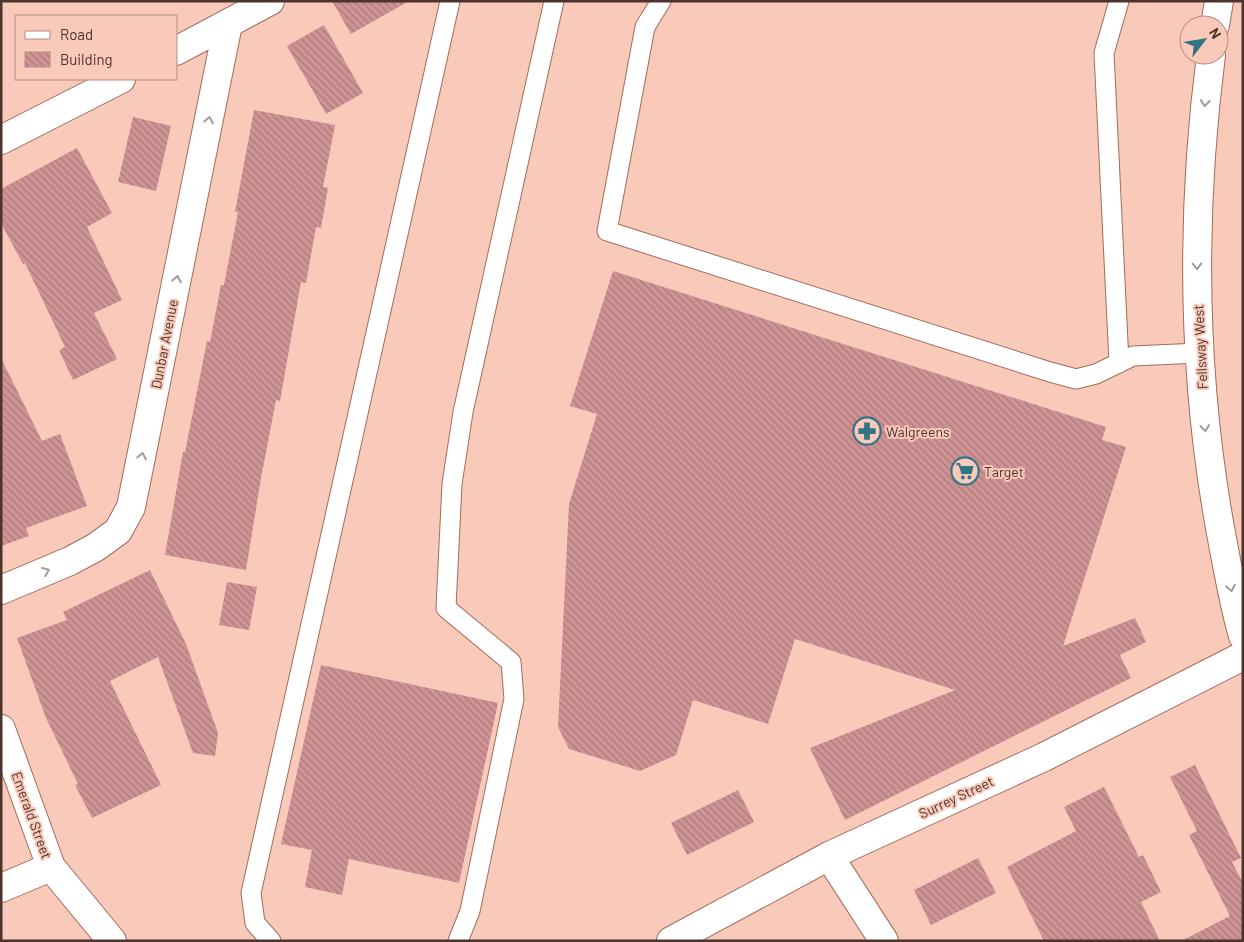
<svg xmlns="http://www.w3.org/2000/svg" width="1244" height="942" viewBox="0 0 1244 942" font-family="Barlow,sans-serif">
<style>
.building{fill:url(#building-back-hatch)}
.lines{fill:none;stroke-linecap:round;stroke-linejoin:round}
.lane-casing{stroke:#a26c5c;stroke-width:21}
.street-casing{stroke:#a26c5c;stroke-width:30}
.primary-casing{stroke:#a26c5c;stroke-width:30}
.lane{stroke:#fff;stroke-width:19}
.street{stroke:#fff;stroke-width:28}
.primary{stroke:#fff;stroke-width:28}
.oneway{stroke:#a69a96}
.labels{text-anchor:middle;dominant-baseline:central;stroke-width:4;stroke-linejoin:round;paint-order:stroke}
.street-label{font-size:14px;fill:#4c342d;stroke:#f9c9ba}
.poi-label{font-size:14px;fill:#4c342d;stroke:#f9c9ba;text-anchor:start}
</style>
<defs>
<pattern id="building-back-hatch" width="6" height="6" patternUnits="userSpaceOnUse" patternTransform="scale(1.25)"><rect width="6" height="6" fill="#d09395"/><path d="M-1 5l2 2M0 0l6 6M5-1l2 2" fill="none" stroke="#ab797a"/></pattern>
</defs>
<rect width="100%" height="100%" fill="#f9c9ba"/>
<g class="building">
<polygon points="332,1 409,1 351,34"/>
<polygon points="324,25 363,93 326,114 287,46"/>
<polygon points="254,110 335,125 323,187 328,188 321,228 316,227 306,283 301,282 280,401 276,400 261,478 246,570 165,555 183,452 185,452 207,341 210,342 221,285 224,285 238,212 235,212"/>
<polygon points="133,117 171,126 156,191 118,182"/>
<polygon points="77,148 112,213 87,227 122,300 94,313 117,359 73,380 59,350 65,347 25,263 23,264 1,223 1,189"/>
<polygon points="613,271 1106,427 1102,440 1126,447 1063,646 1135,618 1146,642 1120,655 1131,678 845,820 810,748 955,690 795,639 768,724 693,700 676,755 640,771 569,749 558,727 569,504 597,414 570,406"/>
<polygon points="1,358 42,441 60,434 87,506 26,528 29,536 1,546"/>
<polygon points="150,570 186,644 218,733 215,756 193,753 158,657 110,681 161,785 92,818 75,785 78,784 46,718 17,638 67,620 63,612"/>
<polygon points="227,582 257,587 249,630 219,625"/>
<polygon points="321,665 498,703 459,883 349,859 342,895 305,887 312,850 281,844"/>
<polygon points="1195,765 1241,858 1232,862 1243,883 1243,941 1181,941 1230,916 1189,835 1197,831 1170,777"/>
<polygon points="1104,787 1139,857 1143,855 1161,892 1141,902 1160,941 1044,941 1007,867 1076,831 1064,807"/>
<polygon points="738,790 754,822 687,855 671,823"/>
<polygon points="978,858 996,893 931,925 914,890"/>
</g>
<g class="lines">
<g class="lane-casing">
<g id="lane">
<polyline points="661,1 645,27 607,231 1050,372 1076,379 1096,374 1133,356 1199,353"/>
<polyline points="1119,363 1104,53 1119,1"/>
<polyline points="271,941 255,923 251,893 450,1"/>
<polyline points="458,941 470,911 514,699 511,662 446,608 452,484 463,412 554,1"/>
</g>
</g>
<g class="street-casing">
<g id="street">
<polyline points="176,51 270,1"/>
<polyline points="1,140 121,79"/>
<polyline points="1,590 70,561 96,547 118,531 131,507 228,24"/>
<polyline points="1,729 51,867 112,941"/>
<polyline points="829,856 884,941"/>
<polyline points="1,888 51,867"/>
<polyline points="671,941 829,856 1044,757 1243,656"/>
</g>
</g>
<g class="primary-casing">
<g id="primary">
<polyline points="1215,25 1219,1"/>
<path d="M1211 55C1190 218 1192 382 1223 544 1229 575 1234 605 1243 636"/>
</g>
</g>
<use href="#lane" class="lane"/>
<use href="#street" class="street"/>
<use href="#primary" class="primary"/>
</g>
<defs><path id="oneway-chevron" d="M-2-3.5L2.5 0L-2 3.5" fill="none" stroke-width="1.6" stroke-linecap="round" stroke-linejoin="round" transform="scale(1.25)"/></defs>
<g class="oneway">
<use href="#oneway-chevron" transform="translate(1205 103) rotate(96)"/>
<use href="#oneway-chevron" transform="translate(209 120) rotate(-79)"/>
<use href="#oneway-chevron" transform="translate(1197 266) rotate(89)"/>
<use href="#oneway-chevron" transform="translate(177 279) rotate(-79)"/>
<use href="#oneway-chevron" transform="translate(1205 428) rotate(84)"/>
<use href="#oneway-chevron" transform="translate(142 456) rotate(-79)"/>
<use href="#oneway-chevron" transform="translate(46 571) rotate(-23)"/>
<use href="#oneway-chevron" transform="translate(1231 588) rotate(79)"/>
</g>
<defs>
<g id="pharmacy-ring" transform="scale(1.4375)"><circle r="9.5" fill="#f9c9ba" stroke="#317485" stroke-width="1.5"/><path d="M-2-6h4v4h4v4h-4v4h-4v-4h-4v-4h4Z" fill="#317485"/></g>
<g id="supermarket-ring" transform="scale(1.4375)"><circle r="9.5" fill="#f9c9ba" stroke="#317485" stroke-width="1.5"/><path d="M-6-5.5h2.5l.6 2H6L4.5 2H-2.5L-4.4-4H-6ZM-1.5 3.2a1.3 1.3 0 1 0 .1 0ZM3 3.2a1.3 1.3 0 1 0 .1 0Z" fill="#317485"/></g>
</defs>
<g fill-rule="evenodd">
<use href="#pharmacy-ring" x="867" y="431"/>
<use href="#supermarket-ring" x="965" y="471"/>
</g>
<g class="labels">
<g class="street-label">
<text transform="translate(164 344) rotate(-79)">Dunbar Avenue</text>
<text transform="translate(1200 347) rotate(-93)">Fellsway West</text>
<text transform="translate(956 797) rotate(-25)">Surrey Street</text>
<text transform="translate(32 815) rotate(70)">Emerald Street</text>
</g>
<g class="poi-label">
<text x="886" y="431">Walgreens</text>
<text x="984" y="471">Target</text>
</g>
</g>
<rect width="1244" height="942" fill="none" stroke="#4c342d" stroke-width="5"/>
<rect x="15" y="15" width="162" height="65" fill="#f9c9ba" stroke="#b48d82"/>
<rect x="25" y="31" width="25" height="8" fill="#ffffff" stroke="#b48d82"/>
<text x="60" y="40" font-size="15" fill="#4c342d">Road</text>
<rect x="25" y="52" width="25" height="15" fill="url(#building-back-hatch)" stroke="#b48d82"/>
<text x="60" y="65" font-size="15" fill="#4c342d">Building</text>
<g transform="translate(1204 40) rotate(59)"><circle r="24" fill="#f9c9ba" stroke="#b48d82"/>
<path d="M0-4L9 19L0 12L-9 19Z" fill="#317485"/>
<text y="-8" font-size="14" font-weight="bold" text-anchor="middle" fill="#4c342d">N</text>
</g>
</svg>
